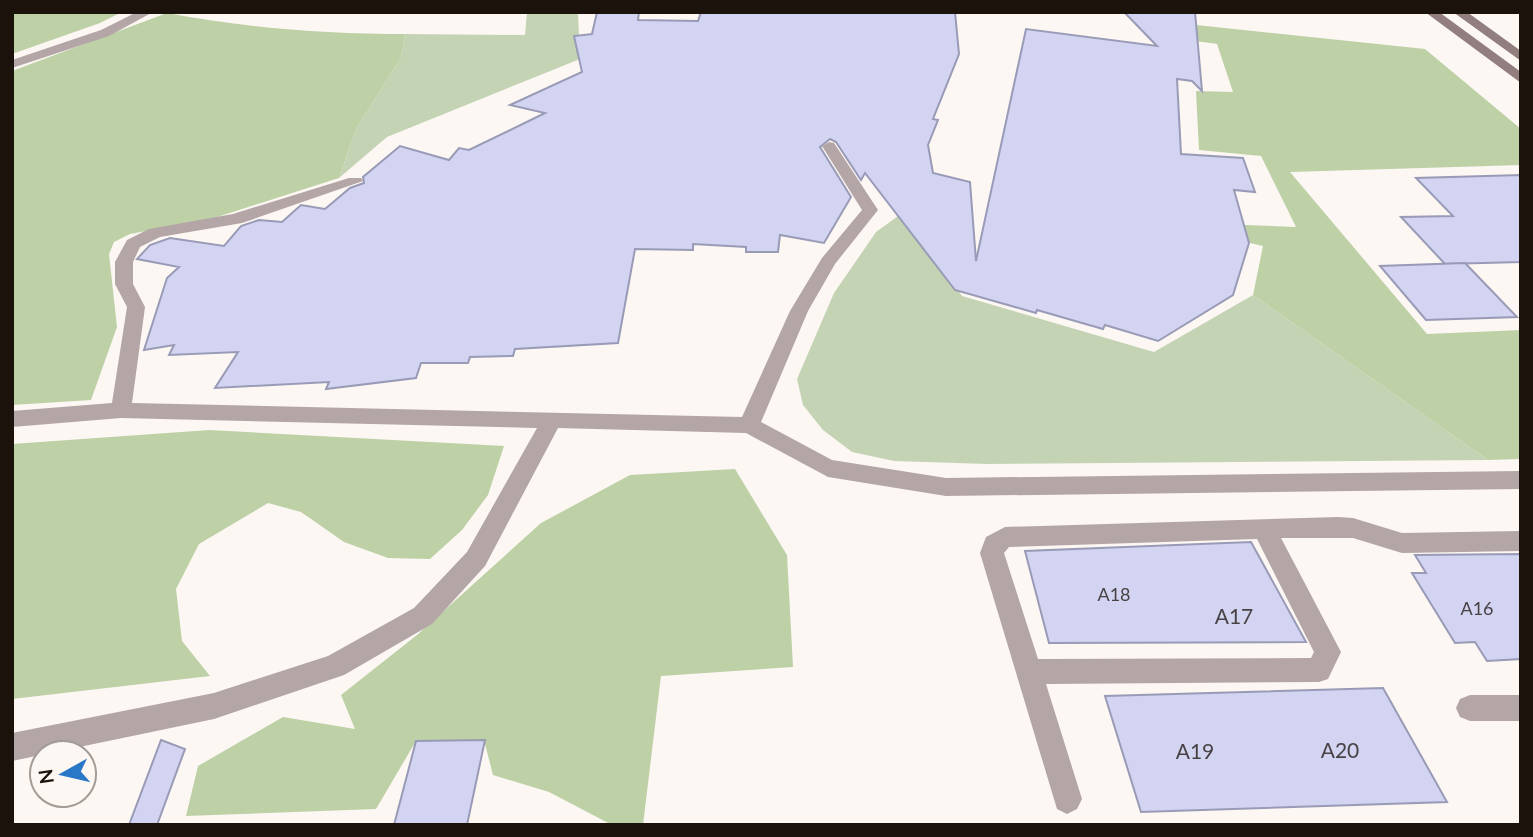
<svg xmlns="http://www.w3.org/2000/svg" width="1533" height="837" viewBox="0 0 1533 837" font-family="Lato,sans-serif">
<style>
.green{fill:#c5d3b5}
.forest{fill:#bed0a6}
.building{fill:#d2d4f1;stroke:#999bb6;stroke-width:2}
.lines{fill:none;stroke-linecap:round;stroke-linejoin:round}
.minor{fill:#b4a5a6;fill-rule:evenodd}
.tertiary{fill:#b4a5a6;fill-rule:evenodd}
.secondary{fill:#927d7f;fill-rule:evenodd}
.labels{text-anchor:middle;dominant-baseline:central;stroke-width:5;stroke-linejoin:round;paint-order:stroke}
.number-label{font-size:18px;fill:#494244}
.near-number-label{font-size:21px;fill:#494244}
</style>
<rect width="100%" height="100%" fill="#fcf7f3"/>
<g class="green">
<polygon points="527,12 578,12 580,59 387,137 339,178 356,129 401,58 405,34 525,35"/>
<polygon points="905,211 962,296 1154,352 1253,295 1488,460 987,464 894,461 852,452 823,430 803,405 797,379 834,293 876,232"/>
</g>
<g class="forest">
<polygon points="12,12 122,12 100,23 12,54"/>
<path d="M167 13C248 28 323 34 405 34L401 58 356 129 339 178 211 219 130 234 114 242 109 254 117 327 91 400 12 405V71Z"/>
<polygon points="1168,22 1425,49 1521,129 1521,165 1290,172 1427,334 1521,330 1521,459 1488,460 1253,295 1263,246 1220,236 1219,224 1296,227 1261,156 1199,150 1196,91 1233,92 1217,44 1182,39"/>
<polygon points="209,430 504,446 488,495 462,530 430,559 388,558 344,542 301,512 268,503 199,544 176,589 182,641 210,676 12,699 12,444"/>
<polygon points="735,469 787,555 793,667 661,676 643,825 612,825 549,792 493,775 484,740 416,741 376,809 186,816 198,766 283,717 355,729 341,695 417,635 541,523 630,475"/>
</g>
<g class="building">
<polygon points="597,12 639,12 638,20 698,21 701,12 955,12 959,54 933,119 938,120 928,145 933,173 970,182 976,261 1026,29 1157,46 1124,12 1195,12 1202,91 1192,81 1177,79 1181,154 1243,158 1255,192 1234,190 1249,243 1233,295 1158,341 1105,325 1103,329 1037,310 1036,313 955,290 865,173 861,180 836,142 830,139 820,147 851,197 824,243 780,235 778,252 746,252 746,247 693,244 693,250 635,249 618,343 515,349 513,356 470,357 468,363 421,363 416,378 326,389 329,382 215,388 238,352 169,355 174,345 144,350 167,278 179,267 137,259 150,245 170,238 224,246 241,226 259,220 282,222 301,205 325,209 350,188 364,183 363,177 400,146 449,160 459,148 469,150 545,113 510,105 582,72 574,36 592,34"/>
<polygon points="1521,175 1521,262 1445,264 1401,217 1453,216 1416,178"/>
<polygon points="1465,263 1517,317 1426,320 1380,266"/>
<polygon points="1251,542 1306,642 1049,643 1025,551"/>
<polygon points="1521,554 1521,659 1487,661 1475,642 1455,643 1412,573 1426,573 1415,555"/>
<polygon points="1383,688 1447,802 1141,812 1105,696"/>
<polygon points="161,740 185,749 157,825 129,825"/>
<polygon points="485,740 467,825 394,825 416,741"/>
</g>
<g class="lines">
<g class="minor">
<polygon points="829,142 834,143 878,210 835,264 808,311 761,422 832,460 946,478 1521,471 1521,489 946,496 828,477 746,433 558,428 485,566 432,624 344,675 214,719 12,761 12,733 214,693 328,656 414,608 467,552 537,428 121,418 12,427 12,411 112,403 127,307 115,284 115,262 127,240 149,229 233,214 349,178 361,178 363,181 242,223 160,237 140,247 133,262 133,284 145,307 132,403 742,417 790,311 822,258 862,210 822,146"/>
<path d="M1338 517 1353 518 1402 533 1521 531V551L1402 553 1353 538H1281L1341 652 1328 679 1319 682 1046 684 1082 799 1077 809 1067 814 1057 809 980 553 986 537 1005 527ZM1257 539 1314 652 1311 658 1038 659 1004 553 1009 547Z"/>
<polygon points="1470,695 1521,695 1521,721 1470,721 1460,717 1456,708 1460,699"/>
</g>
<polygon class="tertiary" points="137,12 153,12 109,36 12,68 12,60 101,30"/>
<g class="secondary">
<polygon points="1425,12 1439,12 1521,72 1521,83"/>
<polygon points="1453,12 1467,12 1521,51 1521,61"/>
</g>
</g>
<g class="labels">
<g class="number-label">
<text x="1114" y="594">A18</text>
<text x="1477" y="608">A16</text>
</g>
<g class="near-number-label">
<text x="1234" y="615">A17</text>
<text x="1340" y="749">A20</text>
<text x="1195" y="750">A19</text>
</g>
</g>
<rect width="1533" height="837" fill="none" stroke="#1b120b" stroke-width="28"/>
<g transform="translate(63 774) rotate(262)"><circle r="33" fill="#fcf7f3" stroke="#a29b96" stroke-width="2"/>
<path d="M0-5L12 26L0 18L-12 26Z" fill="#2977c7"/>
<text y="-10" font-size="19" font-weight="bold" text-anchor="middle" fill="#1b120b">N</text>
</g>
</svg>
